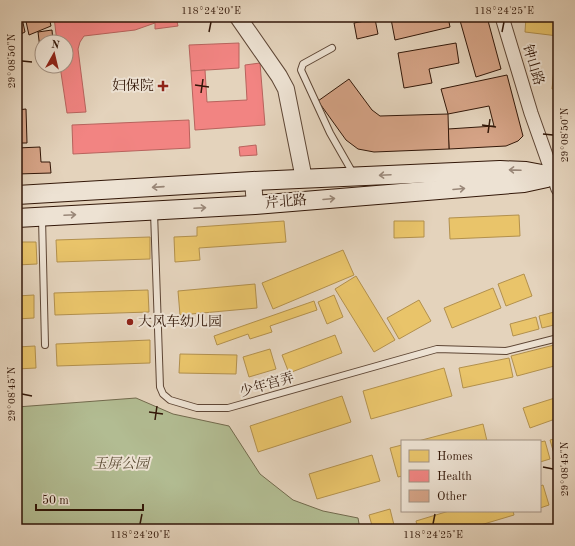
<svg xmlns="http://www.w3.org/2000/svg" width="575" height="546" viewBox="0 0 575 546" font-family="'Old Standard TT','Noto Serif SC',serif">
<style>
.green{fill:#b2bc92;stroke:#726a4d}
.homes{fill:#e9c46a;stroke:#b2904d}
.health{fill:#f28482;stroke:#b8635d}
.building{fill:#d5a386;stroke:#321708}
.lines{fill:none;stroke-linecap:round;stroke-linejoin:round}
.service-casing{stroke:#5e4635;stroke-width:8}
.minor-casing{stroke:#5e4635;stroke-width:15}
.tertiary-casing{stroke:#5e4635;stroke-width:18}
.secondary-casing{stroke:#321708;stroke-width:20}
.service{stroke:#ede2d3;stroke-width:6}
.minor{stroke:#ede2d3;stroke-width:13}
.tertiary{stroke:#ede2d3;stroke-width:16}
.secondary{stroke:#ede2d3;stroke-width:18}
.oneway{stroke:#998778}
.ticks{fill:none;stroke:#321708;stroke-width:1.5}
.poi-dot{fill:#8f2418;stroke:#ede2d3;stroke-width:1.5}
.labels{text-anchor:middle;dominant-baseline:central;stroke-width:4;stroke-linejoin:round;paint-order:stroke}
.street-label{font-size:14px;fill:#321708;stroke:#ede2d3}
.poi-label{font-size:14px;fill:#321708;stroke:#ede2d3;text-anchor:end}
.park-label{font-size:14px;font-style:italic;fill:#584931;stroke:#ede2d3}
.neatline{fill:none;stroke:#321708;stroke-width:1.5}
.ticks-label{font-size:10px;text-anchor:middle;fill:#321708}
</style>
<rect width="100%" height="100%" fill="#e4d3bc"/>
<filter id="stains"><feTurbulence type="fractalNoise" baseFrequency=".005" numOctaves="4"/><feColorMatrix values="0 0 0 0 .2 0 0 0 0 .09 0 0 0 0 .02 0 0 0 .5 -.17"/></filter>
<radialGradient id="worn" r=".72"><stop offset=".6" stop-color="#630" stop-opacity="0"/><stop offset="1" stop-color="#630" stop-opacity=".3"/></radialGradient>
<polygon class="green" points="136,398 173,414 229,426 260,474 293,500 323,511 358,518 360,529 17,529 17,407"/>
<g class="homes">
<polygon points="526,17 558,17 558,36 525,32"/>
<polygon points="555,59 558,59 558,90 552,89"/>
<polygon points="519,215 520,236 450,239 449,218"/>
<polygon points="284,221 286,242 199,248 200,260 175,262 174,237 197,236 197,227"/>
<polygon points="394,221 424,221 424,237 394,238"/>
<polygon points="150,237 150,259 57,262 56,240"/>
<polygon points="17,242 36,242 37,264 17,265"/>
<polygon points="343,250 354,275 273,309 262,283"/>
<polygon points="524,274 532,296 506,306 498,284"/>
<polygon points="356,276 395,340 374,352 335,289"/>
<polygon points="255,284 257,308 180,315 178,291"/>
<polygon points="493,288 501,308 452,328 444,308"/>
<polygon points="148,290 149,312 55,315 54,293"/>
<polygon points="34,295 34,318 17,319 17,296"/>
<polygon points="334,295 343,317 327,324 318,302"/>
<polygon points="419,300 431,321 399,339 387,318"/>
<polygon points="314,301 317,310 270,326 272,332 250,339 248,334 217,345 214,336"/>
<polygon points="558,311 558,324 542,328 539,316"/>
<polygon points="536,317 539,329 513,336 510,324"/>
<polygon points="335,335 342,353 289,373 282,355"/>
<polygon points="150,340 150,363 57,366 56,344"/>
<polygon points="558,344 558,365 517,376 511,356"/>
<polygon points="35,346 36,368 17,369 17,347"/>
<polygon points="270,349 276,369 249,377 243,357"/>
<polygon points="180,354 237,355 236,374 179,373"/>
<polygon points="509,358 513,377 463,388 459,368"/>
<polygon points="444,368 452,396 371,419 363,391"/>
<polygon points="342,396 351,422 258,452 250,426"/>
<polygon points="558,397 558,418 530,428 523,408"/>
<polygon points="483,424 487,441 418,441"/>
<polygon points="558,438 558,456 555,457 550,440"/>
<polygon points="545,441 550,459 540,462 540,442"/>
<polygon points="402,445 402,476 398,477 390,448"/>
<polygon points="372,455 380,481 317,499 309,474"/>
<polygon points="543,485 549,505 540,508 540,486"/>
<polygon points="390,509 395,529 373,529 369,515"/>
<polygon points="449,511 513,511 514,515 467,529 418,529 416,521"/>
</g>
<g class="health">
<polygon points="54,17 176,17 178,26 155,29 155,23 135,30 84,36 80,42 78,49 86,112 67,113 60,66 66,66 66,42 57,42"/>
<polygon points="176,17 209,17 177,20"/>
<polygon points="239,43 239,68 191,71 189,45"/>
<polygon points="260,63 265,125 195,130 191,71 205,70 207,102 247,100 245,65"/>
<polygon points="189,120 190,148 73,154 72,125"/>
<polygon points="256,145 257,155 240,156 239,147"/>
</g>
<g class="building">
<polygon points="25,17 49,17 51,26 29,35"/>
<polygon points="399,17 448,17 450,27 395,40 391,19"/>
<polygon points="459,17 487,17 501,69 476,77"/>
<polygon points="22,18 25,32 17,36 17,20"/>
<polygon points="375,19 378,34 357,39 354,23"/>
<polygon points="52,30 53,42 42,42 42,56 41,57 38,32"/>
<polygon points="456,43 459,63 429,69 432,83 404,88 398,53"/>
<polygon points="507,75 523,136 518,141 506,146 449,149 448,129 494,126 489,106 448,114 441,89"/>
<polygon points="349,79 372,110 380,116 448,114 449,149 374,152 358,149 346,140 318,101"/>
<polygon points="26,109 27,143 17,143 17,110"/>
<polygon points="40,147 41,162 50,162 51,173 17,174 17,148"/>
</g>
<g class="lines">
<g class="service-casing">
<g id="service">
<polyline points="332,48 303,64 301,70 330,133 354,175"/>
<polyline points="154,212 160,387 163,394 170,400 197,408 228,408 437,349 506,351 558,338"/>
<polyline points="42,218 45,345"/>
</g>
</g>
<g class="minor-casing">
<polyline id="minor" points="502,17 531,113 558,189"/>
</g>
<g class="tertiary-casing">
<g id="tertiary">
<polyline points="238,17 279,76 286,89 304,179"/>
<polyline points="253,181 255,205"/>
</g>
</g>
<g class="secondary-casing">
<g id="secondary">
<polyline points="17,195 253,181 500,170 526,171 558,177"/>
<polyline points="17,218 255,205 524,183 547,178"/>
</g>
</g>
<use href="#service" class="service"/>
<use href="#minor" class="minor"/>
<use href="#tertiary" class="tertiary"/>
<use href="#secondary" class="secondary"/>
</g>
<defs><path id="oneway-shaft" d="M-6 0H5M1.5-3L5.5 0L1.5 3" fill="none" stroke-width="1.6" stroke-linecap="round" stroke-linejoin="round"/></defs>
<g class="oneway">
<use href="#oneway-shaft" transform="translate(515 170) rotate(-178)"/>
<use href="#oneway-shaft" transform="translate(385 175) rotate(177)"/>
<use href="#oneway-shaft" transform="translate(158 187) rotate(176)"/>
<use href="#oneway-shaft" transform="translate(459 189) rotate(-5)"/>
<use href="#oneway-shaft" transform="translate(329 199) rotate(-5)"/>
<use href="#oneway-shaft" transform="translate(200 208) rotate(-3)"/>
<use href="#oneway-shaft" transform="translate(70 215) rotate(-3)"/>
</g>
<path class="ticks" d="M209 32 211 22M502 32 504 22M22 61 32 62M195 85 209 87M201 93 203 79M482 125 496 127M488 133 490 119M543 134 553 135M22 394 32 396M149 412 163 414M155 420 157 406M543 467 553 469M140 524 142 514M433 524 435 514"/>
<g class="poi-dot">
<path d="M161 80h4v4h4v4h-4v4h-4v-4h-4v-4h4z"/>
<circle cx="130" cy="322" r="4"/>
</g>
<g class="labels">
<g class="street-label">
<text transform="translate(533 65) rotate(73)">钟山路</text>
<text transform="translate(286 202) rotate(-5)">芹北路</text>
<text transform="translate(267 385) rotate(-16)">少年宫弄</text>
</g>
<g class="poi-label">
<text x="154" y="86">妇保院</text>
<text x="138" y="322" text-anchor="start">大风车幼儿园</text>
</g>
<g class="park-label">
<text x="121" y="464">玉屏公园</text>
</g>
</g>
<rect width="575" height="546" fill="none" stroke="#e4d3bc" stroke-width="44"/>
<rect x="401" y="440" width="140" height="72" fill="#ede2d3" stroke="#a29182"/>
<rect x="409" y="450" width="20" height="12" fill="#e9c46a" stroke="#a29182"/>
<text x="437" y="460" font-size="12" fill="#321708">Homes</text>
<rect x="409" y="470" width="20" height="12" fill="#f28482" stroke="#a29182"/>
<text x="437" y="480" font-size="12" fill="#321708">Health</text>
<rect x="409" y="490" width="20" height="12" fill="#d5a386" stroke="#a29182"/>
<text x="437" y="500" font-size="12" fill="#321708">Other</text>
<g transform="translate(54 54) rotate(8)"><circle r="19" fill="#ede2d3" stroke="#a29182"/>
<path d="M0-3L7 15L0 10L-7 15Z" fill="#8f2418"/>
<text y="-6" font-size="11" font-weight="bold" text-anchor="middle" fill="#321708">N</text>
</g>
<path d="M36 504v6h107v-6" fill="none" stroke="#321708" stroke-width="2"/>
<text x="42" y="504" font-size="12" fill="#321708" stroke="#ede2d3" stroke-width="3" paint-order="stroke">50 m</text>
<rect x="22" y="22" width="531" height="502" class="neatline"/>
<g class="ticks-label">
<text x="211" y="14">118°24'20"E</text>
<text x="504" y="14">118°24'25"E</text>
<text transform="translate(11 61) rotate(-90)" y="4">29°08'50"N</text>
<text transform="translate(564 135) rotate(-90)" y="4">29°08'50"N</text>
<text transform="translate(11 394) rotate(-90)" y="4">29°08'45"N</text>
<text transform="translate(564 469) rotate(-90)" y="4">29°08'45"N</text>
<text x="140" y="538">118°24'20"E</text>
<text x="433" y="538">118°24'25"E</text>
</g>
<rect width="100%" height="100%" filter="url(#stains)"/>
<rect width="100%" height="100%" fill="url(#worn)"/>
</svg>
